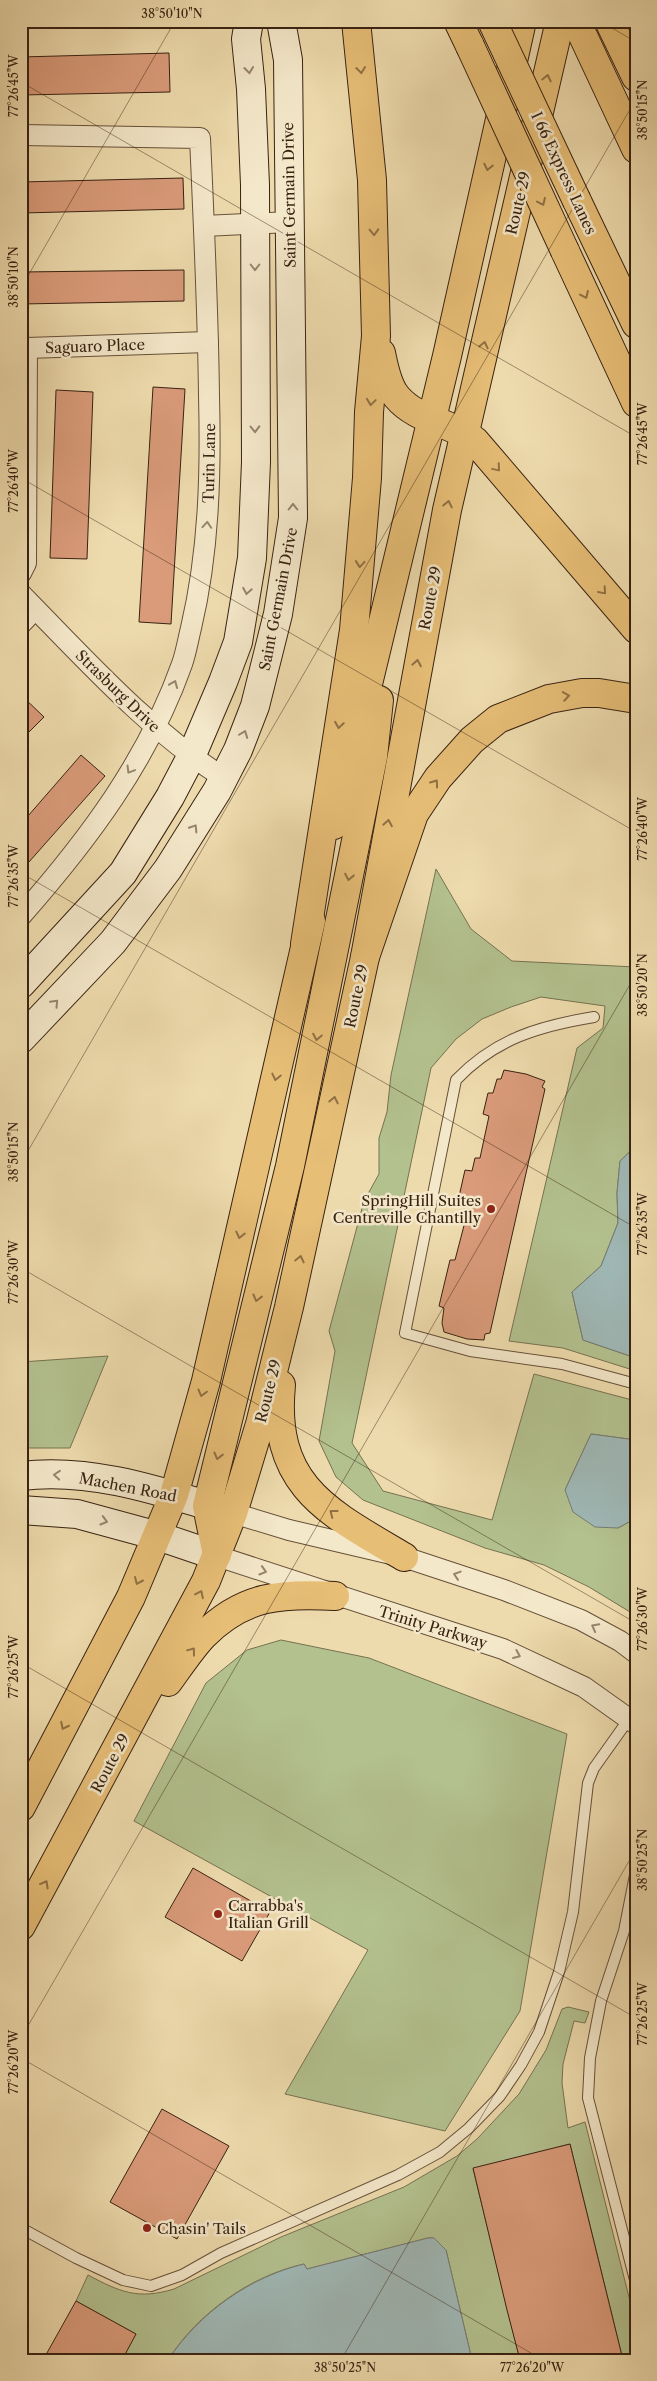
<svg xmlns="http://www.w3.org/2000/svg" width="657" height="2381" viewBox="0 0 657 2381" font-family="'Libre Caslon Text',serif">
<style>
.green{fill:#b3c18f;stroke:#767250}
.water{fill:#9fb8b6;stroke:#767c74}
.building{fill:#da9b7a;stroke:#382212}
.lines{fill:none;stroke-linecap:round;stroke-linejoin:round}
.lane-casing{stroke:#665039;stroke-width:12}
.street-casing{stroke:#665039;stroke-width:22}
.secondary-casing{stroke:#382212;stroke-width:30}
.primary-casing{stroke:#382212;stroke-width:30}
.highway-casing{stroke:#382212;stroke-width:30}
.lane{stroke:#f4e8ca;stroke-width:10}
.street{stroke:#f4e8ca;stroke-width:20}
.secondary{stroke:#f4e8ca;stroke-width:28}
.primary{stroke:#e7be76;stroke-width:28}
.highway{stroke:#e7be76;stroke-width:28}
.highway-bridge-casing{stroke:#382212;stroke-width:30;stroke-linecap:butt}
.highway-bridge{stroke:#e7be76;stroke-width:28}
.oneway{stroke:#96856e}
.oneway2{stroke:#907044}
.ticks{fill:none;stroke:#382212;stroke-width:1;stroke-opacity:0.45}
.poi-dot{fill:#8f2418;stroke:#f4e8ca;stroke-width:2}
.labels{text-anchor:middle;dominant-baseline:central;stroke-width:5;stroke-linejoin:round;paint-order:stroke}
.street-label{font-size:15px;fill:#382212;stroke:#f4e8ca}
.poi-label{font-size:15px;fill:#382212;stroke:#f4e8ca;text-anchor:start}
.neatline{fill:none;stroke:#382212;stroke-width:2}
.ticks-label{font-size:12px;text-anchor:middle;fill:#382212}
</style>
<rect width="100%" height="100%" fill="#eedbad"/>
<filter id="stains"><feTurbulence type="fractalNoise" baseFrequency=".004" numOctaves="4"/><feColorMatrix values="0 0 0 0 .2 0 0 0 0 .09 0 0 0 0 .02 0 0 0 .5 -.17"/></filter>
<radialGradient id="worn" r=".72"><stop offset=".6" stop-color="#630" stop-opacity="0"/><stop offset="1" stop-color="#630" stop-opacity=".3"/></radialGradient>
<g class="green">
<polygon points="436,869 471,929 512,961 636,967 636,1146 620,1161 617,1193 618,1223 601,1266 572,1292 583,1340 636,1358 636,1371 563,1348 509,1341 577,1048 603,1028 605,1006 541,997 511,1007 482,1019 456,1039 431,1068 352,1443 383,1491 492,1520 534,1374 636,1401 636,1440 591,1434 565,1490 618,1528 636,1518 635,1615 589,1587 544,1565 485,1548 363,1500 336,1477 319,1441 335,1351 329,1331 364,1201 379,1174 379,1138 387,1112 391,1075"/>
<polygon points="108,1356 70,1448 21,1448 21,1362"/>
<polygon points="281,1640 369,1658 567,1734 520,2011 445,2131 285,2094 368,1950 134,1821 206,1683 247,1650"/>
<path d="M568 2007 589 2012 585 2023 574 2021 563 2064 562 2083 568 2128 585 2122 636 2325V2360H623L570 2144 473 2169 520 2360H472L446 2250 434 2238H428L307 2269 304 2264C250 2276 198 2313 168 2360H122L136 2334 76 2301 88 2275C120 2292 138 2300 174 2289L281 2237 404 2187 457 2156 477 2139 519 2094 546 2050 562 2009Z"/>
</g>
<g class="water">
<polygon points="636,1146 636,1358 583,1340 572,1292 601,1266 618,1223 617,1193 620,1161"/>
<polygon points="591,1434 636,1440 636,1518 618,1528 595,1527 573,1512 565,1490"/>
<path d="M428 2238H434L446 2250 472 2360H168C199 2313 250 2277 304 2264L307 2269Z"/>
</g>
<g class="building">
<polygon points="169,53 170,92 21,95 21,57"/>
<polygon points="183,178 184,209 21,213 21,182"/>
<polygon points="184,270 184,301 21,304 21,272"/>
<polygon points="153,387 185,389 171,624 139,622"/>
<polygon points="56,390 93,392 87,559 50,558"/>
<polygon points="21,695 44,717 21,740"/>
<polygon points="81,755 105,776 21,871 21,824"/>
<polygon points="504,1070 526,1074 545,1081 542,1087 545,1089 490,1333 485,1334 484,1340 467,1339 444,1332 442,1323 444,1308 439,1306 450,1260 455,1260 466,1218 462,1216 466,1203 458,1201 465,1170 472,1171 475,1158 480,1158 489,1116 483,1114 488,1093 493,1093 497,1079 501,1079"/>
<polygon points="193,1868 270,1912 242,1961 165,1917"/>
<polygon points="162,2109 229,2146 177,2239 110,2202"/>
<polygon points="570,2144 623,2360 520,2360 507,2310 473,2168"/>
<polygon points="76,2301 136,2334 122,2360 43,2360"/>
</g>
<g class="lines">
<g class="lane-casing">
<g id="lane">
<polyline points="21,631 39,612"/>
<path d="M594 1017C539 1026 495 1039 456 1080L405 1333 470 1351 562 1364 636 1384"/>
<polyline points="636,1870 624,1931 601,2001 590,2058 588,2098 636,2284"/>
<polyline points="21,2228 76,2258 123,2280 151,2286 182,2275 221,2253 398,2175 440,2152 469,2128 500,2096 521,2065 539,2032 559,1972 573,1912 588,1783 594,1768 636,1709"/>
</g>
</g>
<g class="street-casing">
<g id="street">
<path d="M21 135 200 138C204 224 208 310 209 396 211 474 209 552 191 628 188 640 186 653 182 664 148 760 88 840 21 916"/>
<polyline points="204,226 289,222"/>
<polyline points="21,573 26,563 27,348 208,342"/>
<path d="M21 594C85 659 147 729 224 778"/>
<polyline points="233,1513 289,1530 404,1557 504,1590 581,1620 620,1641 636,1653"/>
<polyline points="217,1556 503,1649 584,1687 636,1724"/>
</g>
</g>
<g class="secondary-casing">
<g id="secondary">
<polyline points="21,984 123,873 170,797 191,757 223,682 238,642 252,558 256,462 255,185 251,89 246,39 249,21"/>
<polyline points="21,1039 113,942 168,869 217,791 238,750 255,706 278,614 293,518 288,60 281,21"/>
<path d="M21 1476C91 1467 163 1492 229 1512"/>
<polyline points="21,1510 77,1514 158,1536 217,1556"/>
</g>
</g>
<g class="primary-casing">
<g id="primary">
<polyline points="334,825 447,356 522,21"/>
<path d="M281 1385C271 1486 328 1512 404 1557"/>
<polyline points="217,1555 207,1506 290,1166 373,757 379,700"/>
<path d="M168 1682C179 1667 190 1650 203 1636 243 1595 282 1593 335 1596"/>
<polyline points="21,1807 131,1597 174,1495 206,1381 311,921"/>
<polyline points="21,1926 206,1581 233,1513 260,1424 289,1307 365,957 447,510 560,21"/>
</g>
</g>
<g class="highway-casing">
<g id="highway">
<polyline points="458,21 470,46"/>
<polyline points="576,21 636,149"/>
<polyline points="609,21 636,77"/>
<polyline points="577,201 636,324"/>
<polyline points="565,251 636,403"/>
<path d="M381 353C384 367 387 386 397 397 417 421 452 422 475 441L636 629"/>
<polyline points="305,944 354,630 367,478 369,412 376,336 372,180 356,21"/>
<polyline points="365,957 414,814 438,778 472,740 498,719 549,699 582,693 599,693 636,699"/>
</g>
</g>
<use href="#lane" class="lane"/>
<use href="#street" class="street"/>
<use href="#secondary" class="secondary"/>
<use href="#primary" class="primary"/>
<use href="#highway" class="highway"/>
<g class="highway-bridge-casing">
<g id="highway-bridge">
<polyline points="492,21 577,201"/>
<polyline points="470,46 565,251"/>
</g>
</g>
<use href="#highway-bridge" class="highway-bridge"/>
</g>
<defs><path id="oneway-chevron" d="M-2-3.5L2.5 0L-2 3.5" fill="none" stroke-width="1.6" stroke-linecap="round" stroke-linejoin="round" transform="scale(1.25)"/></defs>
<g class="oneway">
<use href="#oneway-chevron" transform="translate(249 70) rotate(84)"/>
<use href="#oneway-chevron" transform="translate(255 267) rotate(90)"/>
<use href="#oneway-chevron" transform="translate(255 429) rotate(89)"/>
<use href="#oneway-chevron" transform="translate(293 507) rotate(-90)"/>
<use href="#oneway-chevron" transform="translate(207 525) rotate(-86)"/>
<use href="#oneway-chevron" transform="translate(247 591) rotate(100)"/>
<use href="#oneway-chevron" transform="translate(174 684) rotate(-68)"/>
<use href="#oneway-chevron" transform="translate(244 734) rotate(-69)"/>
<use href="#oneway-chevron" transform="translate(130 770) rotate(121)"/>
<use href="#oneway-chevron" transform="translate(194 828) rotate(-58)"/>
<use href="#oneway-chevron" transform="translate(55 1003) rotate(-47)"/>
<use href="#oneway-chevron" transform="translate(57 1475) rotate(-175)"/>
<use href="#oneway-chevron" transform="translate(104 1521) rotate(16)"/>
<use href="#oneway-chevron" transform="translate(263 1571) rotate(17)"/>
<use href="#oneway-chevron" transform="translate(457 1575) rotate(-162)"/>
<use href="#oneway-chevron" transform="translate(595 1627) rotate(-152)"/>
<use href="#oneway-chevron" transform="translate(517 1655) rotate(23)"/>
</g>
<g class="oneway2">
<use href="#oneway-chevron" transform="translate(361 70) rotate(83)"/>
<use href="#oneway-chevron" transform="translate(547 78) rotate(-77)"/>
<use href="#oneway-chevron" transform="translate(488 167) rotate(102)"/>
<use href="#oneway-chevron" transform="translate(542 202) rotate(65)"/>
<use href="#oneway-chevron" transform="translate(374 232) rotate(88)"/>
<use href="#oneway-chevron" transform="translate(585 295) rotate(65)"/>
<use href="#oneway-chevron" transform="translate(484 345) rotate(-77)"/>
<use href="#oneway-chevron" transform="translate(371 402) rotate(98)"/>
<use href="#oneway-chevron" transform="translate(497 468) rotate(50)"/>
<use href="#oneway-chevron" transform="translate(448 504) rotate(-78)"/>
<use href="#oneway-chevron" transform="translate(360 564) rotate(95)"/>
<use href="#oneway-chevron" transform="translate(603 591) rotate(49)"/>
<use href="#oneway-chevron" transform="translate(417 663) rotate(-80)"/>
<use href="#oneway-chevron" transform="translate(566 696) rotate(-9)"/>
<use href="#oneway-chevron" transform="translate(339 725) rotate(99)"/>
<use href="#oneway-chevron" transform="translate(435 783) rotate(-54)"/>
<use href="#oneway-chevron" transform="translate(388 823) rotate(-80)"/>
<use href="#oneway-chevron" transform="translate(349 877) rotate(101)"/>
<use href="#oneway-chevron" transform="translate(317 1037) rotate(101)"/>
<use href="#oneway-chevron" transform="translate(276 1077) rotate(103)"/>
<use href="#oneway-chevron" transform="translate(334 1100) rotate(-78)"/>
<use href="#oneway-chevron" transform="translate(240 1235) rotate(103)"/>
<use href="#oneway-chevron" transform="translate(300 1259) rotate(-77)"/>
<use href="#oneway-chevron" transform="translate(257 1298) rotate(104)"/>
<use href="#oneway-chevron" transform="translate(202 1393) rotate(105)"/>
<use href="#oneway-chevron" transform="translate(218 1456) rotate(104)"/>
<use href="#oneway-chevron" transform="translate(333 1513) rotate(-142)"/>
<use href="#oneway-chevron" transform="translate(138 1581) rotate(114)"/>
<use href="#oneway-chevron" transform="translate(200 1594) rotate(-64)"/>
<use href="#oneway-chevron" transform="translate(192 1651) rotate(-53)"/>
<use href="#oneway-chevron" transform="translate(64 1726) rotate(117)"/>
<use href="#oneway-chevron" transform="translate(45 1884) rotate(-61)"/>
</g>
<path class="ticks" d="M600 21 636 42M21 82 636 437M21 288 175 21M21 478 636 832M21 873 636 1228M21 1163 636 99M21 1268 636 1623M21 1663 636 2018M21 2038 636 974M21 2058 543 2360M341 2360 636 1849"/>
<g class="poi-dot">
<circle cx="491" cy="1209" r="5"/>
<circle cx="218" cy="1914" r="5"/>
<circle cx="147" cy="2228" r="5"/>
</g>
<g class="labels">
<g class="street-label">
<text transform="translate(564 173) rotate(65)">I 66 Express Lanes</text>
<text transform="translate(289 195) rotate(-91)">Saint Germain Drive</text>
<text transform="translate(518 203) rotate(-77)">Route 29</text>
<text transform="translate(95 346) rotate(-2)">Saguaro Place</text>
<text transform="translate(209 463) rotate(-89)">Turin Lane</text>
<text transform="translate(430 598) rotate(-79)">Route 29</text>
<text transform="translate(278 599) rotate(-79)">Saint Germain Drive</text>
<text transform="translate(118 691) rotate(44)">Strasburg Drive</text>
<text transform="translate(356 996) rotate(-78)">Route 29</text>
<text transform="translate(268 1391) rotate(-76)">Route 29</text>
<text transform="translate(128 1487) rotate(11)">Machen Road</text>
<text transform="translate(433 1627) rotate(17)">Trinity Parkway</text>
<text transform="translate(110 1763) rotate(-62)">Route 29</text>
</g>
<g class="poi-label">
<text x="481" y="1200" text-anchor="end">SpringHill Suites<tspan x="481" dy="17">Centreville Chantilly</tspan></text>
<text x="228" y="1905">Carrabba's<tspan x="228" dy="17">Italian Grill</tspan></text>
<text x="157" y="2228">Chasin' Tails</text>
</g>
</g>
<rect width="657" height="2381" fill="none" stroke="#eedbad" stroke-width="55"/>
<rect x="28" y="28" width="602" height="2326" class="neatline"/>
<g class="ticks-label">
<text x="172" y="18">38°50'10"N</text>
<text transform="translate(14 86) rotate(-90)" y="4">77°26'45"W</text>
<text transform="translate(643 110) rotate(-90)" y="4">38°50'15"N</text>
<text transform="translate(14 277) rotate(-90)" y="4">38°50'10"N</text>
<text transform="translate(643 434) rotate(-90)" y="4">77°26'45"W</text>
<text transform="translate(14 481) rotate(-90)" y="4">77°26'40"W</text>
<text transform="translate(643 829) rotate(-90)" y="4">77°26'40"W</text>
<text transform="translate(14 876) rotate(-90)" y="4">77°26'35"W</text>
<text transform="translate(643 985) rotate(-90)" y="4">38°50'20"N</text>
<text transform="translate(14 1152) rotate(-90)" y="4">38°50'15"N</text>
<text transform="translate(643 1224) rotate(-90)" y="4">77°26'35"W</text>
<text transform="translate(14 1272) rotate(-90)" y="4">77°26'30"W</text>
<text transform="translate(643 1619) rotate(-90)" y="4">77°26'30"W</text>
<text transform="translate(14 1667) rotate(-90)" y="4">77°26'25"W</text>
<text transform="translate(643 1860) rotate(-90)" y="4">38°50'25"N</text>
<text transform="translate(643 2014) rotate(-90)" y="4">77°26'25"W</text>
<text transform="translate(14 2062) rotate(-90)" y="4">77°26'20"W</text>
<text x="345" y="2372">38°50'25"N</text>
<text x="532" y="2372">77°26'20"W</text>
</g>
<rect width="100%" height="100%" filter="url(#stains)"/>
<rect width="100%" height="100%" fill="url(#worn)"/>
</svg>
